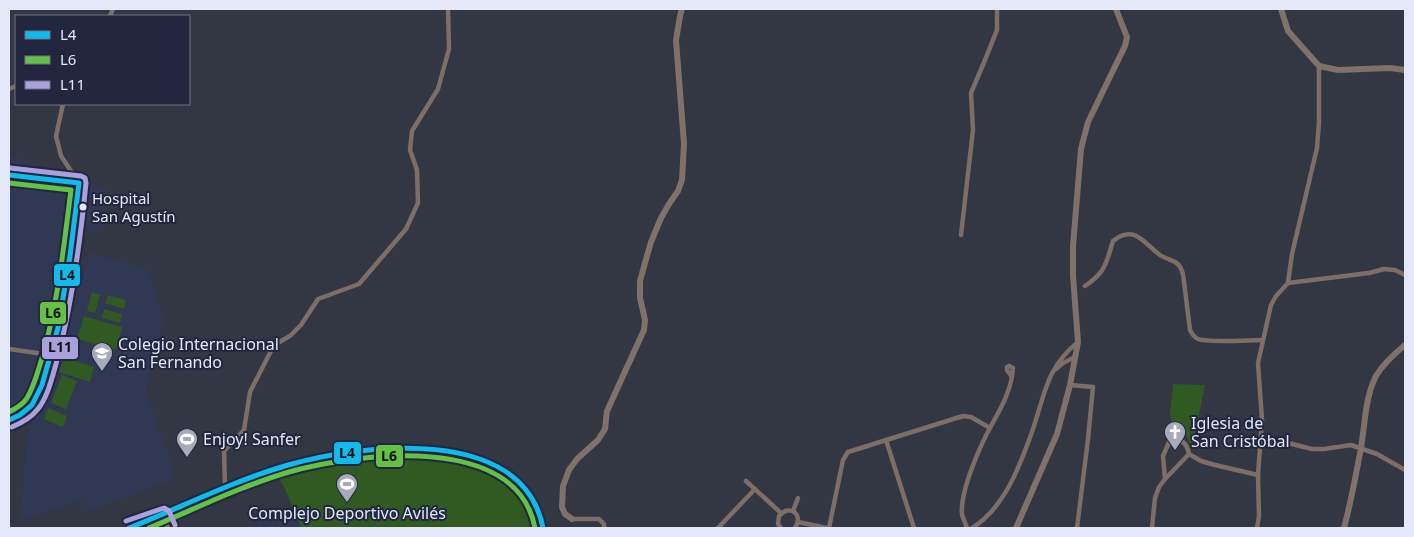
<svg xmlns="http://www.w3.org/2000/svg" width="1414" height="537" viewBox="0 0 1414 537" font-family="'Noto Sans',sans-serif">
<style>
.built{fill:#313853}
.green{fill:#305a22}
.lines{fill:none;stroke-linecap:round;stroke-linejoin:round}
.street{stroke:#7e6e66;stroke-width:4.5}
.secondary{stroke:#807169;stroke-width:6}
.bus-1-casing{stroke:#22273f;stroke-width:9}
.bus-2-casing{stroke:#22273f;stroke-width:9}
.bus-3-casing{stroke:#22273f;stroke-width:9}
.bus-1{stroke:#0fbbed;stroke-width:5}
.bus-2{stroke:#63c144;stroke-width:5}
.bus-3{stroke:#aaa0de;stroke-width:5}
.bus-dot{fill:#e4e8f8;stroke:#22273f;stroke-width:2}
.labels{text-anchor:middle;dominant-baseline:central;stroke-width:4;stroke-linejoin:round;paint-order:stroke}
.bus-label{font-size:15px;fill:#e4e8f8;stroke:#22273f;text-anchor:start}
.poi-label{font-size:16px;fill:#e4e8f8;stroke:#22273f;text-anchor:start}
.line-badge{stroke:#22273f;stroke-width:2}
.pale-badge-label{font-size:14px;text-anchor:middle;font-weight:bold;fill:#111}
</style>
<rect width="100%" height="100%" fill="#333643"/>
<g class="built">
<polygon points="9,154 31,163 48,175 107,188 103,232 72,229 58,310 41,381 31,404 19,415 9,418"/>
<polygon points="90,252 148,270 164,318 146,391 175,474 168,481 88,512 83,500 26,519 20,517 28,429 61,353"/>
<polygon points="293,508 301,528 244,528 274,516"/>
</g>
<g class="green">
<polygon points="92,292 100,295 95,313 87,311"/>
<polygon points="108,295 126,300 124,309 105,303"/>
<polygon points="104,309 122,314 120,323 102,318"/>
<polygon points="84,316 122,327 116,350 77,339"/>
<polygon points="64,357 94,367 90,382 59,372"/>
<polygon points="62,375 77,381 66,409 51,403"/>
<polygon points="1173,384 1205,385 1192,449 1186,434 1175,433 1170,415"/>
<polygon points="48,408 67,416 63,427 44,419"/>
<polygon points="376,449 450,450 483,459 523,486 536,528 301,528 286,491 274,469 306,460"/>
</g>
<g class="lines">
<g class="street">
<polyline points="110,16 113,9"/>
<polyline points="9,89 16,86"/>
<polyline points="63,104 56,136 61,156 79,183"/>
<polyline points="961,235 973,130 971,93 985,60 997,30 997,9"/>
<polyline points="1288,283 1369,273 1384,269 1395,270 1405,275"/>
<path d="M1085 286C1106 272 1106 263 1113 241 1135 223 1145 245 1160 255 1172 263 1178 258 1183 274L1190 330C1192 333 1193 337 1198 339 1208 343 1249 340 1263 340"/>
<polyline points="9,349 51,355"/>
<polyline points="1009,366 1007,367 1007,370 1012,377"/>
<polyline points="1056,369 1063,363 1075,357"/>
<polyline points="1070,385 1093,387 1088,439 1077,528"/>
<polyline points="886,440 914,528"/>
<polyline points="1261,442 1284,442 1312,449 1324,449 1351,445 1377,454 1405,470"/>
<polyline points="1165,479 1189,454"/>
<polyline points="746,481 781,513"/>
<polyline points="225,488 224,451 244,430 250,392 274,345 290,336 301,325 318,299 359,284 406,229 418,203 417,170 410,150 412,131 438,89 449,49 448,9"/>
<polyline points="793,511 798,498"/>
<polyline points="163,515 168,528"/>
<polyline points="572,519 599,519 604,524 604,528"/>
<polyline points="798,522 827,528"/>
<path d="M129 528C176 510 222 488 269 471 318 454 370 447 422 449 452 450 482 453 507 473 526 487 540 504 543 528"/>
<polyline points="718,528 755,489"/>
<path d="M781 528 778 524 779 516C790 503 804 515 795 528"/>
<polyline points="829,528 843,460 848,452 963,416 971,417 990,428"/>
<path d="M967 528C966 524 963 519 962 514 960 491 980 446 991 426 1001 408 1012 389 1013 368L1009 366"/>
<path d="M972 528C1005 508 1021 463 1033 429 1045 393 1047 367 1078 342"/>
<path d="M1152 528 1155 498 1159 487 1165 479 1163 456 1170 440 1174 438C1183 440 1188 445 1189 454L1201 461 1215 465 1258 475"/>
<polyline points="1257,528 1259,516 1258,475 1262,420 1258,363 1271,305 1276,296 1288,283 1292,254 1317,148 1319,122 1319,66"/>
</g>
<g class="secondary">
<polyline points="1281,9 1288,31 1319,66 1338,70 1390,68 1405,70"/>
<polyline points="572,519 565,514 562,507 563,486 569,470 577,459 598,440 605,429 607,411 644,330 645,320 640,298 640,281 645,263 651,242 661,218 669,204 678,191 682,180 684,144 676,40 680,16 682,9"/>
<polyline points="1016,528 1057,434 1070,385 1078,342 1073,276 1073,246 1081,149 1088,122 1125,46 1127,37 1116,9"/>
<path d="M1344 528C1351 502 1356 475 1361 448 1365 424 1365 398 1376 376 1383 364 1394 354 1405 345"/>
</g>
<g class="bus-1-casing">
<g id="bus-1">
<polyline points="9,175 79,183 70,256 58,328 42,385 32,405 20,415 9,420"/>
<path d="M129 528C182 507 233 481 288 465 362 444 523 424 543 528"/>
</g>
</g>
<g class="bus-2-casing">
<g id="bus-2">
<path d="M9 183 71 190C64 245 58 301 43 355 38 370 35 385 27 398 23 405 15 409 9 412"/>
<path d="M149 528C195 509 241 486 289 472 357 453 517 432 535 528"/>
</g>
</g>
<g class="bus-3-casing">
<g id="bus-3">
<path d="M10 168 81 176 85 178 86 183C80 244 72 305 56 364 52 378 47 399 37 410 31 418 21 423 12 427"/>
<polyline points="126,521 164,508 169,511 175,525"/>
</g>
</g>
<use href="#bus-1" class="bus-1"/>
<use href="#bus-2" class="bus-2"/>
<use href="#bus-3" class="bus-3"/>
</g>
<defs>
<g id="school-pin" transform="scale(1.125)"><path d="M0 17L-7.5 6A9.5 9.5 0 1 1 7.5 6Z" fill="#a6aab9" stroke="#22273f"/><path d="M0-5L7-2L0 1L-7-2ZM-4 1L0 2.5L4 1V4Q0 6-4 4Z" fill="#fff"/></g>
<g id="church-pin" transform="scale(1.125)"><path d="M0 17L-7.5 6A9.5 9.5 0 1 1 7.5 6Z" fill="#a6aab9" stroke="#22273f"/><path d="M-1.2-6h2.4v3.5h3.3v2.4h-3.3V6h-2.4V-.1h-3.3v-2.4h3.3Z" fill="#fff"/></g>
<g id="stadium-pin" transform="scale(1.125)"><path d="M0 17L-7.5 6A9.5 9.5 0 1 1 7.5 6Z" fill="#a6aab9" stroke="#22273f"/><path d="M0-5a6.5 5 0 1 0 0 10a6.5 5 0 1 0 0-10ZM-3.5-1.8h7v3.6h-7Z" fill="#fff"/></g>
</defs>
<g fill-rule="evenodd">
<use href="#school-pin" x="102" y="353"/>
<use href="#church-pin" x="1175" y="432"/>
<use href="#stadium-pin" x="187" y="439"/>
<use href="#stadium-pin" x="347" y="484"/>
</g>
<circle class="bus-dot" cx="83" cy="207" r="4.5"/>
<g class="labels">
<g class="bus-label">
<text x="92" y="198">Hospital<tspan x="92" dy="18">San Agustín</tspan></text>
</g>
<g class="poi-label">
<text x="118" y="344">Colegio Internacional<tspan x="118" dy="18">San Fernando</tspan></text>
<text x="1191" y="423">Iglesia de<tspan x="1191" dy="18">San Cristóbal</tspan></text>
<text x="203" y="439">Enjoy! Sanfer</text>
<text x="347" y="513" text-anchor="middle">Complejo Deportivo Avilés</text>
</g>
</g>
<g class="line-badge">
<rect x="53" y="263" width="28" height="24" rx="5" fill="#0fbbed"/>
<rect x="39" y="301" width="28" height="24" rx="5" fill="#63c144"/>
<rect x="41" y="336" width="38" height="24" rx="5" fill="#aaa0de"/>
<rect x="333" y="441" width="29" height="24" rx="5" fill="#0fbbed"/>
<rect x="375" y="444" width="29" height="24" rx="5" fill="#63c144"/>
</g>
<g class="pale-badge-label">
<text x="67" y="280">L4</text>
<text x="53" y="318">L6</text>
<text x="60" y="352">L11</text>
<text x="347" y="458">L4</text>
<text x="389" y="461">L6</text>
</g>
<rect width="1414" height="537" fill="none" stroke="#e4e8f8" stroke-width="20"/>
<rect x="15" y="15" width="175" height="90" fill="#22273f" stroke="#707489"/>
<rect x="25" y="31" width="25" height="8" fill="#0fbbed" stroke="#707489"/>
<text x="60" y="40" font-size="15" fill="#e4e8f8">L4</text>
<rect x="25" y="56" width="25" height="8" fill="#63c144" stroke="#707489"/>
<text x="60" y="65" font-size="15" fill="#e4e8f8">L6</text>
<rect x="25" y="81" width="25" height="8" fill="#aaa0de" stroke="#707489"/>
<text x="60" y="90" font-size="15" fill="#e4e8f8">L11</text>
</svg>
